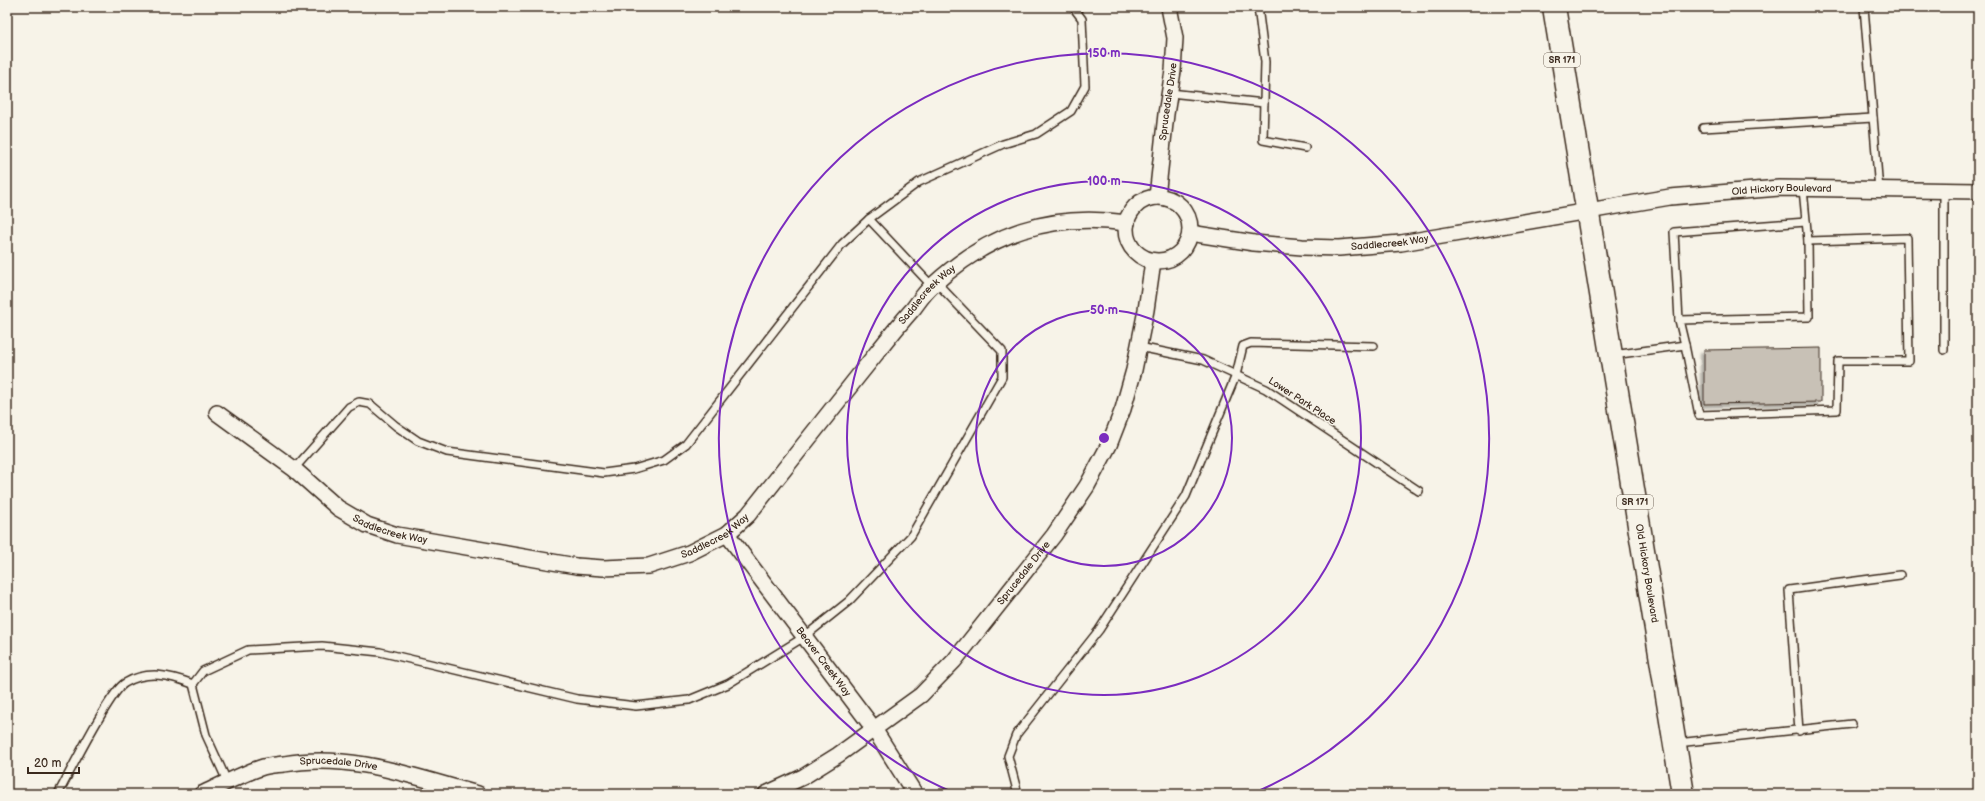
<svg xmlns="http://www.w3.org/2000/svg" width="1985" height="801" viewBox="0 0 1985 801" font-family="'Balsamiq Sans',sans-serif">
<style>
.building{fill:#c8c1b6;stroke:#3b2a1e;filter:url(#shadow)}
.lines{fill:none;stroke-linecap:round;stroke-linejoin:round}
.lane-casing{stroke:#3b2a1e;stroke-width:10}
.street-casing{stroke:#3b2a1e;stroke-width:18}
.primary-casing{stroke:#3b2a1e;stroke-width:25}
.lane{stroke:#f7f3e8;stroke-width:7}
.street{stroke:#f7f3e8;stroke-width:15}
.primary{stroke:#f7f3e8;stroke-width:22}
.ring{fill:none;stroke:#7b2cbf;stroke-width:2}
.labels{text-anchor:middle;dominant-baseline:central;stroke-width:3;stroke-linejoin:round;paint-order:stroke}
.shield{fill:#f7f3e8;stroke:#73665b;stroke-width:1}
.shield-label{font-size:9px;font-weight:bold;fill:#3b2a1e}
.street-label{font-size:10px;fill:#3b2a1e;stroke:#f7f3e8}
.centre{fill:#7b2cbf;stroke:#f7f3e8;stroke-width:2}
.ring-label{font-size:12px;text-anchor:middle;font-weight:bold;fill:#7b2cbf;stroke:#f7f3e8;stroke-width:3;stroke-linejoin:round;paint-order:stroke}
</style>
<defs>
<filter id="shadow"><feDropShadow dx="-3.5" dy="3.5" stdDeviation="1" flood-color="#0004"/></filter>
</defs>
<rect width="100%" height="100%" fill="#f7f3e8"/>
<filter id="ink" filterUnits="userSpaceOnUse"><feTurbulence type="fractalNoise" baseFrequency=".025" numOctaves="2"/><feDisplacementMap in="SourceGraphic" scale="8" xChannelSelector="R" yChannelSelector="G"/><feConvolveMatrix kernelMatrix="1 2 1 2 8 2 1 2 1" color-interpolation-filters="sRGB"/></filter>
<g filter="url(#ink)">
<polygon class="building" points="1821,348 1821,402 1704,404 1704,350"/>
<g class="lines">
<g class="lane-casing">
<g id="lane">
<polyline points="1258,7 1265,62 1263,140 1305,148"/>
<polyline points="1864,7 1879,190"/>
<polyline points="1170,93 1264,103"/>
<polyline points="1703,128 1873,118"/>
<polyline points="932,286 869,219 919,182 1003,144 1036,134 1071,111 1085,86 1082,19 1073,7"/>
<polyline points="1679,320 1674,232 1806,222"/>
<polyline points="1685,345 1679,320 1809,317 1808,241"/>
<polyline points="1139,347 1203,360 1266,389 1419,491"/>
<polyline points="1944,350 1944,191"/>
<polyline points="1613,355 1685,345 1699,415 1837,410 1838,361 1909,361 1907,238 1808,241 1803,189"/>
<polyline points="294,469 349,407 359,402 370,404 396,426 418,441 447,452 604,473 634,469 664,460 686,444 842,244 869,219"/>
<polyline points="1799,731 1789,590 1900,575"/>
<polyline points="1677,743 1852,724"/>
<polyline points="227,781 206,735 193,684 203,671 248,650 322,646 380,652 577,699 636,706 689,700 728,684 804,637 849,601 911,536 1002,377 1002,351 936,282"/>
<path d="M58 794C69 774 110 691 125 683 148 670 169 675 193 684"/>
<polyline points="1018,794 1008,756 1016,735 1099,630 1186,496 1236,375 1243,346 1251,343 1374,346"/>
</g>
</g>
<g class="street-casing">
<g id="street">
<circle cx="1158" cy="229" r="32"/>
<path id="s1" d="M1157 197 1166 114 1173 71 1175 38 1169 7"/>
<path id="s2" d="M1190 233 1254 243 1302 247 1339 248 1401 243 1670 197 1779 188 1978 191"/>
<path id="s3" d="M217 413 294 469 338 508 367 525 397 535 576 566 603 568 649 566 689 553 727 534 748 515C785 468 822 422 859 375 877 353 894 330 913 309 919 301 925 292 932 286 989 233 1050 212 1127 223"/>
<path id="s4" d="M727 534 874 729 915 794"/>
<path id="s5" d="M202 794C221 785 240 775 260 768 268 765 276 765 284 764 351 752 414 777 478 794"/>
<path id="s6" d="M766 794 803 777 838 755 921 695 954 661 1054 535 1087 486 1109 445 1123 409 1134 370 1146 310 1153 261"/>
</g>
</g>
<g class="primary-casing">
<g id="primary">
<path id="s7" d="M1554 7 1683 794"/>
</g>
</g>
<use href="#lane" class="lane"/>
<use href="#street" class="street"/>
<use href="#primary" class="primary"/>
</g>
</g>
<g class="ring">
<circle cx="1104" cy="438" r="128"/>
<circle cx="1104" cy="438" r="257"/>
<path d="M957 794A385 385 0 1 1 1251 794"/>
</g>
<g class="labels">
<g class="shield">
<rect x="1544" y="53" width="36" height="14" rx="3"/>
<rect x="1617" y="495" width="36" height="14" rx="3"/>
</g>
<g class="shield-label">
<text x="1562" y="60">SR 171</text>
<text x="1635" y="502">SR 171</text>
</g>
<g class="street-label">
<text stroke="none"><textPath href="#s1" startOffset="96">Sprucedale Drive</textPath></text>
<text stroke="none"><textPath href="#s2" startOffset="597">Old Hickory Boulevard</textPath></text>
<text stroke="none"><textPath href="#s2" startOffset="201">Saddlecreek Way</textPath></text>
<text stroke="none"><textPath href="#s3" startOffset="871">Saddlecreek Way</textPath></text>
<text transform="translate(1302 401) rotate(33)">Lower Park Place</text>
<text stroke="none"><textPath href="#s3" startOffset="211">Saddlecreek Way</textPath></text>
<text stroke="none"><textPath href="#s3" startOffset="547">Saddlecreek Way</textPath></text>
<text stroke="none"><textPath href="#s6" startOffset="344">Sprucedale Drive</textPath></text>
<text stroke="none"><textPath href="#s7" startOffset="574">Old Hickory Boulevard</textPath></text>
<text stroke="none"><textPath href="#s4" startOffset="160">Beaver Creek Way</textPath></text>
<text stroke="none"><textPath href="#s5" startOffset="143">Sprucedale Drive</textPath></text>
</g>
</g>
<circle cx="1104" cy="438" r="6" class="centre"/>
<g class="ring-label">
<text x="1104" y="57">150 m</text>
<text x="1104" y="185">100 m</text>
<text x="1104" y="314">50 m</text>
</g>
<rect width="1985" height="801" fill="none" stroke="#f7f3e8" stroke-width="24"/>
<rect x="12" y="12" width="1961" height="777" fill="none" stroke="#3b2a1e" stroke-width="1.5" filter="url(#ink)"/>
<path d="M28 767v6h51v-6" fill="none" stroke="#3b2a1e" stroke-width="2"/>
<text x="34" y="767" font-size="12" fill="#3b2a1e" stroke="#f7f3e8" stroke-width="3" paint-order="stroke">20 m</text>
</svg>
